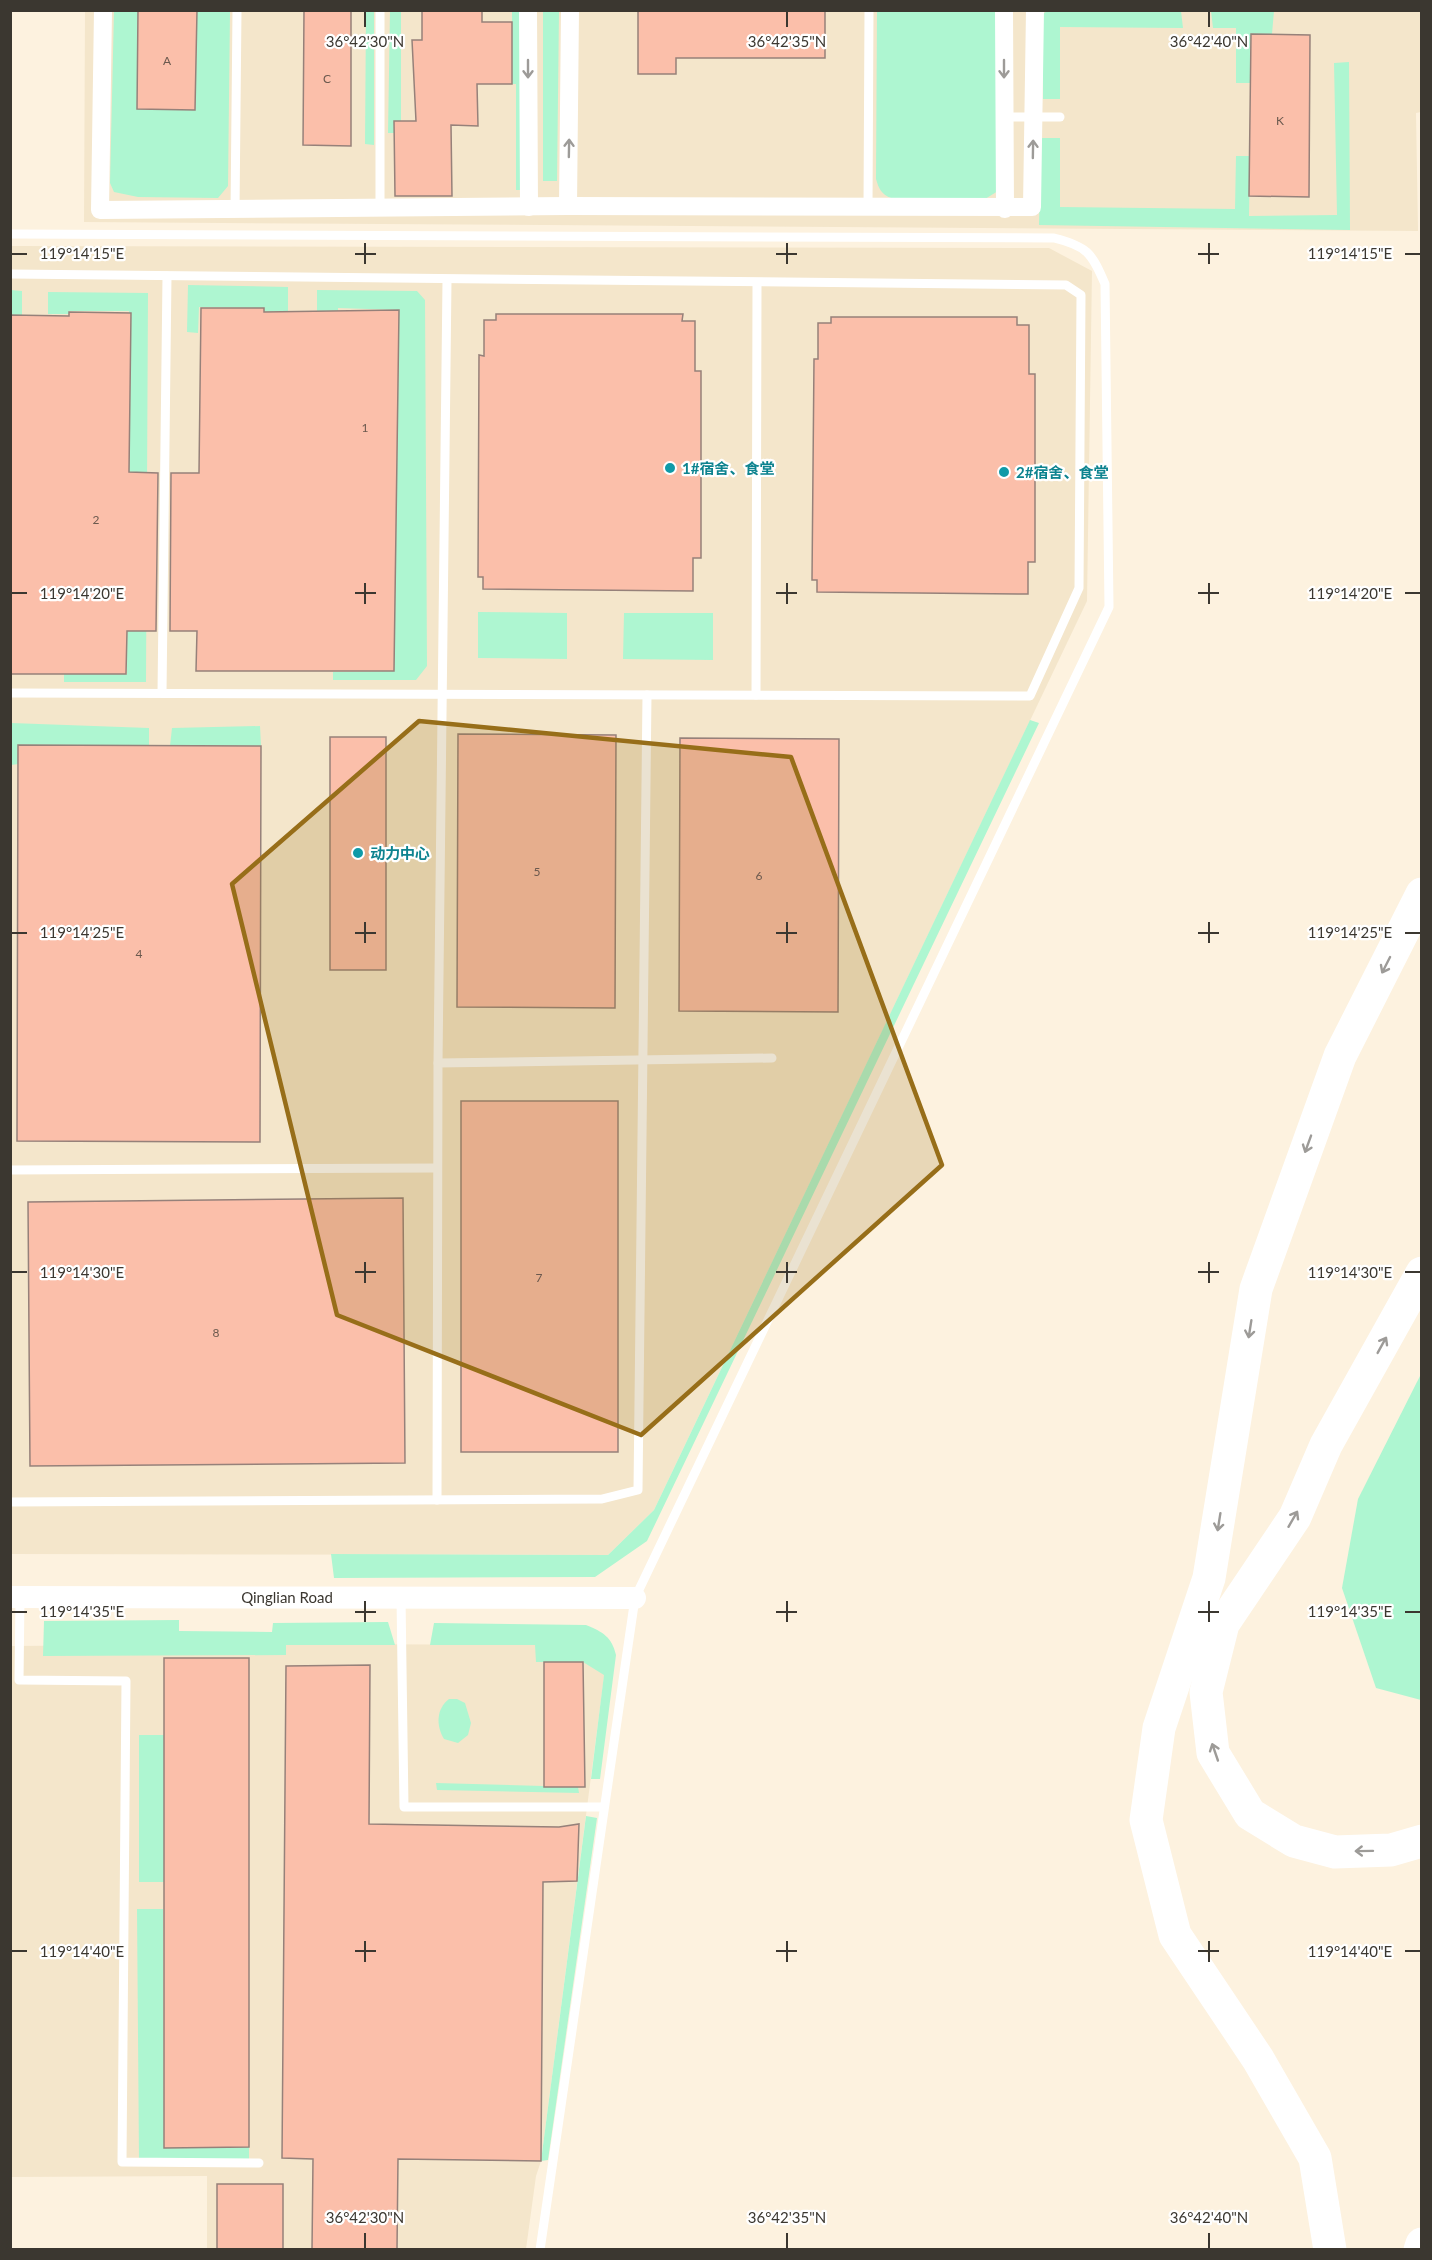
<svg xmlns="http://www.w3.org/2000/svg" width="1432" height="2260" viewBox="0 0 1432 2260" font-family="Lato,'Noto Sans SC',sans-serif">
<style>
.built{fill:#f4e6cb}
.green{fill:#aef6d1}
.building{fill:#fbbfaa;stroke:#96817a;stroke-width:1.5}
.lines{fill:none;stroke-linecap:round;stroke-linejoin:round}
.service{stroke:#fff;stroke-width:9}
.minor{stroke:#fff;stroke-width:18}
.tertiary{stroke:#fff;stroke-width:22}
.motorway{stroke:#fff;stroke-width:33}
.oneway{stroke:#9d9b98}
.marked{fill:#976e19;fill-opacity:0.2;stroke:#976e19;stroke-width:4.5;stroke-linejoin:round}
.ticks{fill:none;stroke:#3b3730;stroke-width:2}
.culture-dot{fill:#0f9aa8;stroke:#fff;stroke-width:2}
.labels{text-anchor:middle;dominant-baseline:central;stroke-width:4.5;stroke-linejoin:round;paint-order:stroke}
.number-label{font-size:12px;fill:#6b594e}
.culture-label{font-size:15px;font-weight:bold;fill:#0d838f;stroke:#fff;text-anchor:start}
.street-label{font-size:15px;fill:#3b3730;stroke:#fff}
.ticks-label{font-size:15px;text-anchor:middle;fill:#3b3730;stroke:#fff;stroke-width:4.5;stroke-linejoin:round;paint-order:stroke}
</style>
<rect width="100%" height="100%" fill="#fdf2df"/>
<g class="built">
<path d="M85,11H1421V112L1416,113L1418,231L84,222Z"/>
<path d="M11,246L1049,248L1092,271L1087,601L654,1510L608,1555L11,1554Z"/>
<path d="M286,1644L587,1645L605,1669L541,2161L536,2176L526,2249H207V2176L11,2177L10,1646Z"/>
</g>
<g class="green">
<path d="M114,11H138L137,109L195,110L197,11H230L228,186L218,198L138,197L114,192L110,183Z"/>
<path d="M366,11H374V145L365,144Z"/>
<path d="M390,11H401V121H394L395,133H388Z"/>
<path d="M512,11H523L520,190H516V84H512Z"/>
<path d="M543,11H559L557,181H543Z"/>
<path d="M877,11H998V191L985,199L891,198C881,194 879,189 876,179Z"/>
<path d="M1047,11H1181L1183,28L1060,27V99H1043V14Z"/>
<path d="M1211,11H1274L1272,34H1251L1250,83H1236V28H1213Z"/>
<path d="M1349,62L1350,230L1039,225L1041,138H1060V207L1235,209L1236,156H1250L1249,216L1337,215L1334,63Z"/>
<path d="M188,285L288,287V312H262L261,308L199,307L198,333L187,332Z"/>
<path d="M11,290L22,291V315H11Z"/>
<path d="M317,290L417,291L425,300L427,666L416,680H333V672L394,671L399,310L338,308V312H317Z"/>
<path d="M48,292L148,293L146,682H64V674H127L129,311H69V314H48Z"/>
<path d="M478,612L567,613V659L478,658Z"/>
<path d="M624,613H713V660L623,659Z"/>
<path d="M1030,720L1039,723L647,1541L595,1577L334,1578L331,1554L608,1555L654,1510Z"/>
<path d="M11,723L149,728V746L11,765Z"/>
<path d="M260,726L261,746H170L172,728Z"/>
<path d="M1421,1374L1422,1700H1421L1376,1688L1342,1588L1358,1499Z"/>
<path d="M179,1620V1631L272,1632L273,1623L388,1622L395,1645H286V1655L43,1656L44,1621Z"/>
<path d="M434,1623L586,1625C603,1632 612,1637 616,1655L600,1779H591L604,1675L583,1662H536L535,1645H430Z"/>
<path d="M449,1699H457L465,1703L471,1723L468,1735L458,1743L444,1739C436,1726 436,1709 449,1699Z"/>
<path d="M139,1735H165L164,1882H139Z"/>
<path d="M436,1783L578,1787L579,1793L437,1790Z"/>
<path d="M586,1816L597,1818L548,2160L541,2161Z"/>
<path d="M137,1909H163L164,2147H249V2159L139,2160Z"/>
</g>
<g class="building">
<path d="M138,10H197L195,110L137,109Z"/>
<path d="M304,10H351V146L303,145Z"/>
<path d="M422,10H482V22H512V84H477L478,126L451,125L452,196H395L394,121H416L412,40H422Z"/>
<path d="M638,10H825V58H676V74H638Z"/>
<path d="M1251,34L1310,35L1309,197L1249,196Z"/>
<path d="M201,308H264V312L399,310L394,671H196L197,631H170L171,473H199Z"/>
<path d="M69,312L131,313L129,472L158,473L156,631H127L126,674H10V315L69,316Z"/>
<path d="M496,314H683L682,321H695V371H701V558H693V591L483,589V577H478L479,355L484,356V320H496Z"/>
<path d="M831,317H1017V325H1029V374H1035V562H1028V594L817,592V580H812L814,359H818V323H831Z"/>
<path d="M458,734L616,735L615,1008L457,1007Z"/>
<rect x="330" y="737" width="56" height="233"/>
<path d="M680,738L839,739L838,1012L679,1011Z"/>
<path d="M18,745L261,746L260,1142L17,1141Z"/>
<rect x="461" y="1101" width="157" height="351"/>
<path d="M403,1198L405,1463L30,1466L28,1202Z"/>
<path d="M164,1658H249V2147L164,2148Z"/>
<path d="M544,1662H583L585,1787H544Z"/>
<path d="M370,1665L369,1824L559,1827L579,1824L577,1881L543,1882L541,2161L398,2159L397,2250H312L313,2159L282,2158L286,1666Z"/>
<rect x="217" y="2184" width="66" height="66"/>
</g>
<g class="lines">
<g class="service">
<path d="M1005,117H1060"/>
<path d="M868,206L869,10"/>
<path d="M380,208V10"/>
<path d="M235,211L237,10"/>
<path d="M10,234L1054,238C1087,246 1092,253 1105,284L1109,607L635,1598L540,2250"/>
<path d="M10,274L1066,285L1081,295L1079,588L1030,696L10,693"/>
<path d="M162,693L167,276"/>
<path d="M756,695L757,284"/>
<path d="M438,1063L447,280"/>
<path d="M10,1170L437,1168"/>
<path d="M437,1500L438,1063L772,1058"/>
<path d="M10,1502L602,1499L638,1490L647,695"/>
<path d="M20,1598L19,1680L126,1681L122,2162L259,2163"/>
<path d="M401,1598L404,1807H604"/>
</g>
<g class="minor">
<path d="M103,10L100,210L568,206L1032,207L1035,10"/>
<path d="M528,10L529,207"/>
<path d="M1004,10L1005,209"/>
<path d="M568,206L570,10"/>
</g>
<path class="tertiary" d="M10,1597L635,1598"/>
<g class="motorway">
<path d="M1422,1273L1326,1445L1295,1517L1223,1624L1206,1692L1213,1753L1250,1814L1294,1841L1335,1852L1391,1850L1422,1841"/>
<path d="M1330,2250L1315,2158L1258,2059L1175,1935L1146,1820L1159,1728L1209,1578L1256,1289L1340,1056L1422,894"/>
<path d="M1420,2250L1422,2244"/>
</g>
</g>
<defs><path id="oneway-shaft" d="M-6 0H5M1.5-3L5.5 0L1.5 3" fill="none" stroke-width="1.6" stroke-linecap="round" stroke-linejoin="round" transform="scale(1.5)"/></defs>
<g class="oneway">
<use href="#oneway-shaft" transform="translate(528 69) rotate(90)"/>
<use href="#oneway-shaft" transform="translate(1004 69) rotate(90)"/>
<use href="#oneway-shaft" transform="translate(569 148) rotate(-89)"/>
<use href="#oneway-shaft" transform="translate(1033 149) rotate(-89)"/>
<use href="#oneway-shaft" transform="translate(1386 965) rotate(117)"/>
<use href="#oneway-shaft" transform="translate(1308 1144) rotate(110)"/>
<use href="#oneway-shaft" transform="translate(1250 1329) rotate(99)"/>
<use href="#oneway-shaft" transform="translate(1382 1345) rotate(-61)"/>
<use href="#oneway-shaft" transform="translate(1293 1519) rotate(-60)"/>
<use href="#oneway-shaft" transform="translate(1219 1522) rotate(99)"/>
<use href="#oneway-shaft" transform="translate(1215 1752) rotate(-109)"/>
<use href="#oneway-shaft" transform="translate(1364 1851) rotate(179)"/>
</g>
<path class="marked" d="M419,721L791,757L942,1165L641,1435L337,1315L232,884Z"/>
<path class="ticks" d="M365,12V27M787,12V27M1209,12V27M365,243V264M787,243V264M1209,243V264M12,254H27M355,254H376M776,254H797M1198,254H1219M1405,254H1420M365,583V604M787,583V604M1209,583V604M12,593H27M355,593H376M776,593H797M1198,593H1219M1405,593H1420M365,922V943M787,922V943M1209,922V943M12,933H27M355,933H376M776,933H797M1198,933H1219M1405,933H1420M365,1262V1283M787,1262V1283M1209,1262V1283M12,1272H27M355,1272H376M776,1272H797M1198,1272H1219M1405,1272H1420M365,1601V1622M787,1601V1622M1209,1601V1622M12,1612H27M355,1612H376M776,1612H797M1198,1612H1219M1405,1612H1420M365,1941V1962M787,1941V1962M1209,1941V1962M12,1951H27M355,1951H376M776,1951H797M1198,1951H1219M1405,1951H1420M365,2233V2248M787,2233V2248M1209,2233V2248"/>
<g class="culture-dot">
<circle cx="670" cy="468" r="6"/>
<circle cx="1004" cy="472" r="6"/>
<circle cx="358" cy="853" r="6"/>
</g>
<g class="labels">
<g class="number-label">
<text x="167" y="60">A</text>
<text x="327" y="78">C</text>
<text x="1280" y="120">K</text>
<text x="365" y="427">1</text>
<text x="96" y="519">2</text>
<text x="537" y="871">5</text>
<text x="759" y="875">6</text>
<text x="139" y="953">4</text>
<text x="539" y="1277">7</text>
<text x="216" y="1332">8</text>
</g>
<g class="culture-label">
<text x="682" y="468">1#宿舍、食堂</text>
<text x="1016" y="472">2#宿舍、食堂</text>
<text x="370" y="853">动力中心</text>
</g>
<g class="street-label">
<text x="287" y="1597">Qinglian Road</text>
</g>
</g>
<g class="ticks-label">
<text x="365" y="47">36°42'30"N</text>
<text x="787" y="47">36°42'35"N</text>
<text x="1209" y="47">36°42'40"N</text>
<text x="82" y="259">119°14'15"E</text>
<text x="1350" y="259">119°14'15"E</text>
<text x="1350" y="599">119°14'20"E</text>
<text x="82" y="599">119°14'20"E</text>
<text x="1350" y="938">119°14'25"E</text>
<text x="82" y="938">119°14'25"E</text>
<text x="1350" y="1278">119°14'30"E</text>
<text x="82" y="1278">119°14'30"E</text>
<text x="1350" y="1617">119°14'35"E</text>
<text x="82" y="1617">119°14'35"E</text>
<text x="82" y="1957">119°14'40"E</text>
<text x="1350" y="1957">119°14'40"E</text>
<text x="365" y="2223">36°42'30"N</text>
<text x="787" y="2223">36°42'35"N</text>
<text x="1209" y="2223">36°42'40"N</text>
</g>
<rect width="1432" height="2260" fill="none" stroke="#3b3730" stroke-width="24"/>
</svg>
